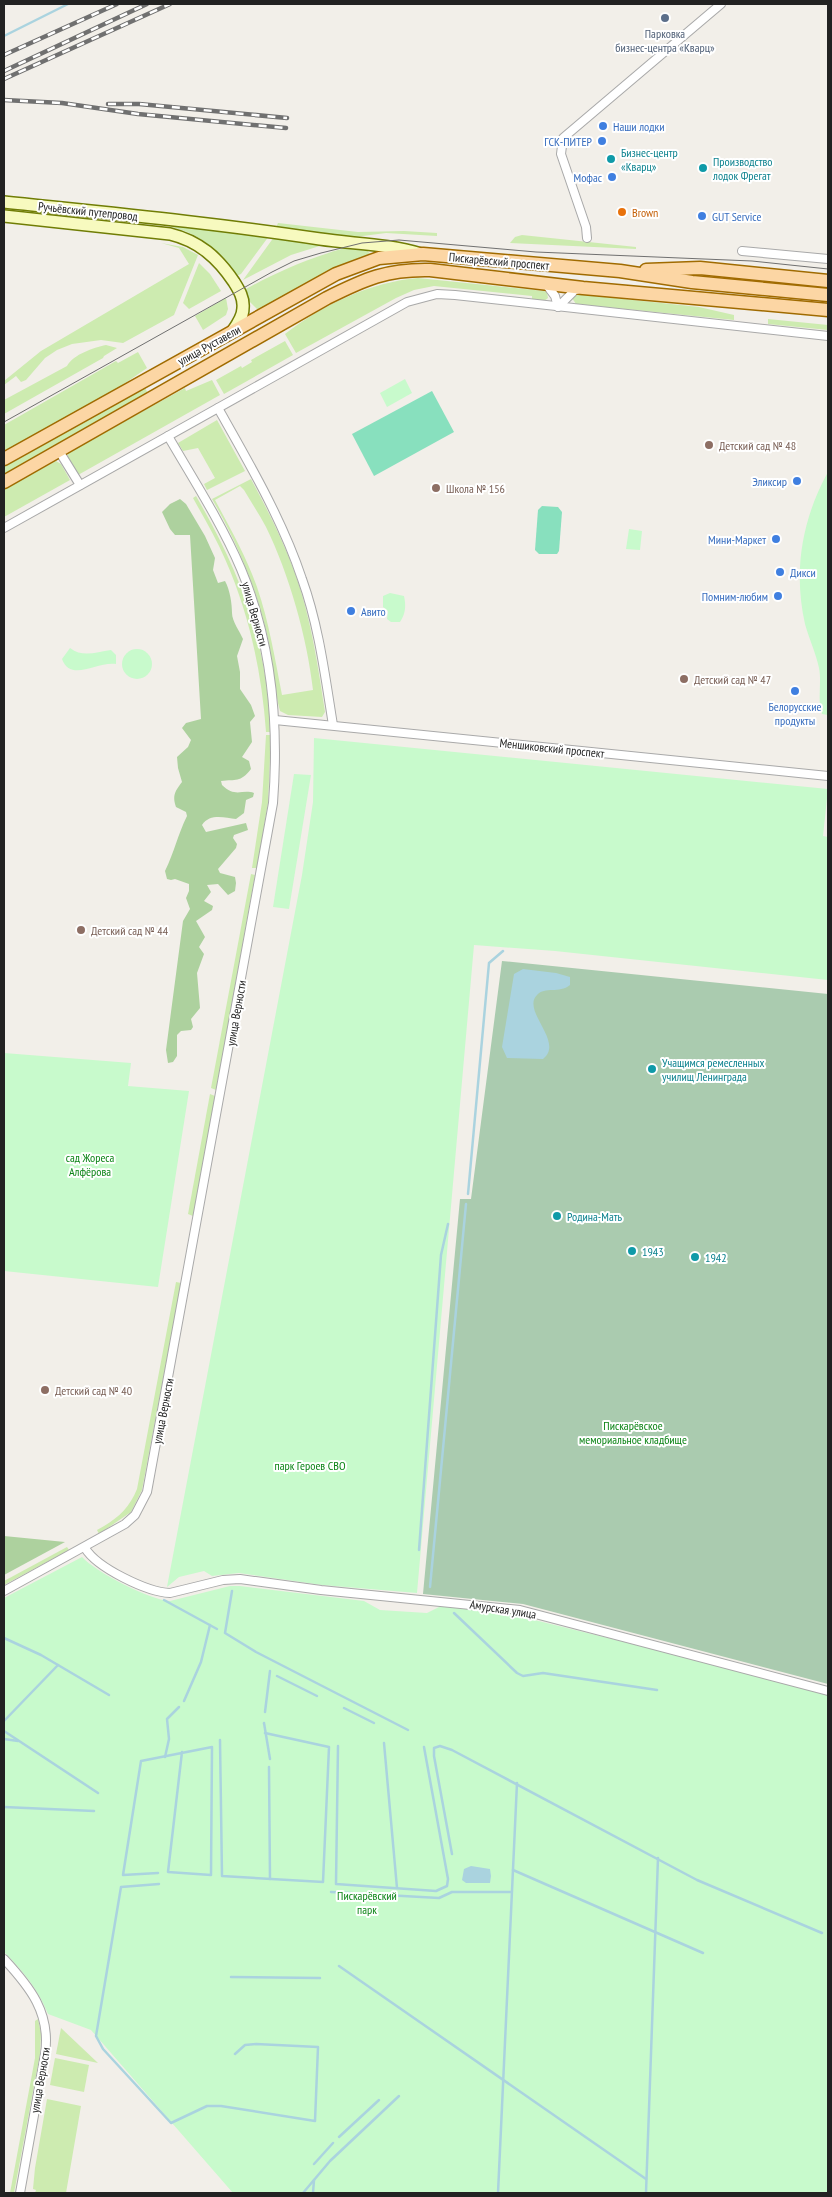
<svg xmlns="http://www.w3.org/2000/svg" width="832" height="2197" viewBox="0 0 832 2197" font-family="'PT Sans Narrow',sans-serif">
<style>
.grass{fill:#cdebb0;fill-rule:evenodd}
.forest{fill:#add19e}
.cemetery{fill:#aacbaf}
.park{fill:#c8facc}
.pitch{fill:#88e0be}
.water{fill:#aad3df}
.lines{fill:none;stroke-linecap:round;stroke-linejoin:round}
.stream{stroke:#aad3df;stroke-width:2.5}
.street-casing{stroke:#a9a9a9;stroke-width:10}
.secondary-casing{stroke:#707d05;stroke-width:14}
.primary-casing{stroke:#a06b00;stroke-width:15}
.street{stroke:#fff;stroke-width:8}
.secondary{stroke:#f7fabf;stroke-width:11}
.primary{stroke:#fcd6a4;stroke-width:12}
.tram{stroke:#707070;stroke-width:1}
.rail-casing{stroke:#707070;stroke-width:4.5}
.rail{stroke:#fff;stroke-width:2.5;stroke-dasharray:8;stroke-linecap:butt}
.service-dot{fill:#5c6f8a;stroke:#fff;stroke-width:2}
.shop-dot{fill:#3f7fe0;stroke:#fff;stroke-width:2}
.culture-dot{fill:#0f9aa8;stroke:#fff;stroke-width:2}
.food-dot{fill:#e8710a;stroke:#fff;stroke-width:2}
.education-dot{fill:#8d6e63;stroke:#fff;stroke-width:2}
.labels{text-anchor:middle;dominant-baseline:central;stroke-width:4;stroke-linejoin:round;paint-order:stroke}
.service-label{font-size:12px;fill:#4e5e75;stroke:#fff}
.shop-label{font-size:12px;fill:#366cbe;stroke:#fff;text-anchor:end}
.culture-label{font-size:12px;fill:#0d838f;stroke:#fff;text-anchor:start}
.street-label{font-size:12px;fill:#222;stroke:#fff}
.food-label{font-size:12px;fill:#c56008;stroke:#fff;text-anchor:start}
.education-label{font-size:12px;fill:#785e54;stroke:#fff;text-anchor:start}
.park-label{font-size:12px;fill:#0c8416;stroke:#fff}
</style>
<rect width="100%" height="100%" fill="#f2efe9"/>
<g class="grass">
<path d="M278,223L358,232L404,231L437,233V236L386,233L347,238L276,228Z"/>
<path d="M171,225L269,236L241,274L236,276C220,251 201,234 171,227Z"/>
<path d="M522,235L636,247V249L510,243L515,237Z"/>
<path d="M274,237L326,244L291,255L243,280Z"/>
<path d="M161,243L183,247L198,255L174,315L123,343L101,340L72,344L57,350L45,358L26,380L21,382L16,376L4,385V381L41,351L189,264L179,248Z"/>
<path d="M348,247L367,250L370,254L333,269L258,310L247,299L244,290C279,271 309,258 348,247Z"/>
<path d="M199,263L210,274L221,291L189,309L183,303Z"/>
<path d="M418,278L544,291L547,292L548,298L544,301L532,299V296L434,286L414,290L396,298L296,353L285,334C322,305 371,282 418,278Z"/>
<path d="M577,294L699,307L734,315V320L576,304L572,298Z"/>
<path d="M226,298L228,309L226,315L203,330L195,316Z"/>
<path d="M768,319L828,325V330L768,324Z"/>
<path d="M285,341L293,355L224,394L216,380L241,366L242,368L252,362L251,360Z"/>
<path d="M106,345L117,348L104,356L103,358L4,414V400L67,366C74,354 93,348 106,345Z"/>
<path d="M138,352L147,368L121,386L4,453V425L116,361L118,363Z"/>
<path d="M212,380L220,395L78,475L68,460V453L71,451L185,388L186,391Z"/>
<path d="M145,388L148,393L4,474V467Z"/>
<path d="M217,420L245,471L207,490L204,484L215,478L198,448L183,451L178,443Z"/>
<path d="M56,461L61,464L70,480L4,517V489Z"/>
<path d="M251,479C267,509 283,540 295,573C311,618 318,666 325,712L322,717L288,715L280,711C274,690 273,665 269,643C258,592 238,544 212,499ZM240,486L244,490C251,502 259,514 266,527C289,574 307,637 313,690L282,695C275,659 269,622 257,587C246,556 230,528 215,500Z"/>
<path d="M196,496C240,572 268,643 270,732H266C262,673 249,613 225,559C216,538 204,518 193,498Z"/>
<path d="M266,735H271L268,803L257,868H252L262,802Z"/>
<path d="M251,874L255,875L216,1090L211,1088Z"/>
<path d="M210,1094L215,1096L193,1216L188,1214Z"/>
<path d="M176,1282L181,1283L142,1490L131,1512L99,1534L97,1530C116,1520 129,1509 137,1489Z"/>
<path d="M67,1547L69,1550L4,1585V1581Z"/>
<path d="M38,2019L41,2033L40,2054L14,2193H10L35,2058V2021Z"/>
<path d="M61,2028L98,2063L56,2054Z"/>
<path d="M55,2058L89,2065L84,2092L50,2085Z"/>
<path d="M47,2099L81,2106L66,2193H35L36,2190L33,2189L35,2168Z"/>
</g>
<g class="forest">
<path d="M180,499L186,504L205,536L215,558L213,570L218,583L225,581C230,590 232,604 232,613C232,621 240,632 243,639L237,656L240,672V689L251,705L255,716L250,722L252,742L242,757L249,761L251,769C240,783 236,779 221,781L222,785C235,798 242,789 254,793L253,797L246,800L244,813L236,819C225,818 210,813 202,825L206,832L246,823L248,830L234,835L233,838L237,844L236,848L218,869L220,873L235,877L236,883L235,891L228,895L218,884L207,885L211,892L204,901L213,906L212,910L196,921L205,937L199,947L204,954L197,973L200,1008L191,1019L193,1027L191,1030L181,1031L177,1035V1056L173,1062L168,1063L166,1050L183,921L190,909L186,898L189,891V884L175,879L171,880L167,879L165,871C174,853 178,834 187,816L186,812L176,807C172,796 175,791 182,782L178,768L177,757L188,747L191,740L182,728L186,723L201,719L190,535H175L170,529L162,512L170,504Z"/>
<path d="M4,1536L65,1542L4,1575Z"/>
</g>
<path class="cemetery" d="M502,961L828,994V1684L523,1604L423,1594L460,1199H471Z"/>
<g class="park">
<path d="M405,379L412,393L387,407L380,393Z"/>
<path d="M828,472V715L822,714C817,700 822,683 819,668C816,653 809,639 805,624C793,571 802,519 828,472Z"/>
<path d="M629,529L642,531L640,550L626,549Z"/>
<path d="M390,593L404,596C406,605 406,613 400,622H391L387,619L388,611L383,607V596Z"/>
<path d="M70,648C83,658 96,652 111,650L116,655V664C97,661 71,683 62,659Z"/>
<circle cx="137" cy="664" r="15"/>
<path d="M314,738L828,789L823,836L828,837V980L555,951L474,945L417,1593L322,1585L239,1573L212,1576L204,1571L179,1577L167,1587L302,875L313,802Z"/>
<path d="M294,774L311,775L289,909L273,907Z"/>
<path d="M4,1053L131,1063L128,1086L189,1091L158,1287L4,1271Z"/>
<path d="M82,1557C96,1572 149,1600 170,1601L230,1586H240L364,1601L380,1610L427,1613L443,1605L514,1615L828,1692V2193H233L91,2030L48,2014C38,1989 23,1971 4,1952V1598Z"/>
</g>
<g class="pitch">
<path d="M432,391L454,432L374,476L352,434Z"/>
<path d="M542,506L558,507L562,512L559,551L557,554H539L535,550L538,510Z"/>
</g>
<g class="water">
<path d="M523,969L556,973L570,977V985C559,994 545,986 537,995C521,1011 565,1042 543,1059L507,1058L502,1047L514,974Z"/>
<path d="M471,1866L490,1869L491,1876L490,1883H466L462,1880L464,1869Z"/>
</g>
<g class="lines">
<g class="stream">
<path d="M4,36L68,4"/>
<path d="M468,1194L489,963L503,951"/>
<path d="M419,1550L441,1255L448,1224"/>
<path d="M430,1587L466,1204"/>
<path d="M232,1591L225,1633L256,1652L408,1730"/>
<path d="M164,1600L217,1629"/>
<path d="M454,1613L517,1673L523,1676L543,1673L657,1690"/>
<path d="M4,1638L41,1655L109,1695"/>
<path d="M277,1676L317,1696"/>
<path d="M184,1701L201,1662L210,1625"/>
<path d="M344,1708L374,1723"/>
<path d="M265,1712L270,1671"/>
<path d="M4,1721L58,1665"/>
<path d="M264,1723L270,1759"/>
<path d="M4,1731L98,1793"/>
<path d="M4,1739L18,1741"/>
<path d="M220,1740L222,1876L323,1882L329,1747L265,1733"/>
<path d="M384,1743L397,1888"/>
<path d="M338,1746L336,1884L436,1891L447,1886L448,1879L424,1747"/>
<path d="M165,1757L169,1739L167,1719L179,1707"/>
<path d="M269,1767L270,1879"/>
<path d="M4,1807L94,1811"/>
<path d="M452,1854L434,1756V1748L440,1746L452,1750L697,1880L822,1933"/>
<path d="M513,1870L703,1953"/>
<path d="M158,1873L123,1875L141,1761L212,1747L211,1875L168,1872L182,1752"/>
<path d="M159,1884L121,1887L96,2036L103,2049L171,2123L207,2106H221L315,2121L318,2047L256,2044L245,2045L235,2054"/>
<path d="M331,1892L439,1898L452,1892H511"/>
<path d="M339,1966L646,2179"/>
<path d="M231,1977L320,1978"/>
<path d="M339,2137L379,2100"/>
<path d="M314,2164L333,2143"/>
<path d="M303,2193L330,2161L399,2096"/>
<path d="M313,2193L314,2180"/>
<path d="M498,2193L517,1783"/>
<path d="M646,2193L658,1858"/>
</g>
<defs>
<g id="street">
<path d="M587,238L586,227L561,154L563,138L721,4"/>
<path d="M742,251L828,259"/>
<path d="M546,284L555,296L558,307"/>
<path d="M558,307L575,290L579,289"/>
<path d="M218,408C249,463 282,519 302,579C319,626 325,676 333,725"/>
<path d="M59,451L80,485"/>
<path d="M4,528L407,302L437,294L455,295L828,336"/>
<path d="M275,720L828,776"/>
<path d="M85,1548C97,1568 147,1592 170,1593L223,1580L240,1579L321,1590L520,1610L828,1691"/>
<path d="M4,1591L125,1524L135,1515L147,1492L273,803C279,724 272,643 241,569C221,522 193,479 168,436"/>
<path d="M4,1959C30,1987 51,2013 45,2054L20,2193"/>
</g>
<g id="secondary">
<path d="M4,202C109,213 215,223 320,239C354,244 388,244 421,254"/>
<path d="M4,216L170,234C199,241 218,258 234,282C239,290 244,298 243,308C243,317 237,325 232,332"/>
</g>
<g id="primary">
<path d="M646,270L700,268L828,281"/>
<path d="M4,459L336,274L379,258L423,254L620,271L692,282L828,295"/>
<path d="M4,482L327,298C365,279 387,269 430,270L583,288L828,310"/>
</g>
</defs>
<use href="#street" class="street-casing"/>
<use href="#secondary" class="secondary-casing"/>
<use href="#primary" class="primary-casing"/>
<use href="#street" class="street"/>
<use href="#secondary" class="secondary"/>
<use href="#primary" class="primary"/>
<path class="tram" d="M4,422L272,272L294,261L321,253L362,243L399,240L536,252L752,261L828,269"/>
<defs>
<g id="rail">
<path d="M4,55L117,4"/>
<path d="M4,71L147,4"/>
<path d="M4,79L170,4"/>
<path d="M4,100L62,103L138,114L286,128"/>
<path d="M108,104H139L287,118"/>
</g>
</defs>
<use href="#rail" class="rail-casing"/>
<use href="#rail" class="rail"/>
</g>
<circle class="service-dot" cx="665" cy="18" r="5"/>
<g class="shop-dot">
<circle cx="603" cy="126" r="5"/>
<circle cx="602" cy="141" r="5"/>
<circle cx="612" cy="177" r="5"/>
<circle cx="702" cy="216" r="5"/>
<circle cx="797" cy="481" r="5"/>
<circle cx="776" cy="539" r="5"/>
<circle cx="780" cy="572" r="5"/>
<circle cx="778" cy="596" r="5"/>
<circle cx="351" cy="611" r="5"/>
<circle cx="795" cy="691" r="5"/>
</g>
<g class="culture-dot">
<circle cx="611" cy="159" r="5"/>
<circle cx="703" cy="168" r="5"/>
<circle cx="652" cy="1069" r="5"/>
<circle cx="557" cy="1216" r="5"/>
<circle cx="632" cy="1251" r="5"/>
<circle cx="695" cy="1257" r="5"/>
</g>
<circle class="food-dot" cx="622" cy="212" r="5"/>
<g class="education-dot">
<circle cx="709" cy="445" r="5"/>
<circle cx="436" cy="488" r="5"/>
<circle cx="684" cy="679" r="5"/>
<circle cx="81" cy="930" r="5"/>
<circle cx="45" cy="1390" r="5"/>
</g>
<g class="labels">
<g class="service-label">
<text x="665" y="33">Парковка<tspan x="665" dy="14">бизнес-центра «Кварц»</tspan></text>
</g>
<g class="shop-label">
<text x="613" y="126" text-anchor="start">Наши лодки</text>
<text x="592" y="141">ГСК-ПИТЕР</text>
<text x="602" y="177">Мофас</text>
<text x="712" y="216" text-anchor="start">GUT Service</text>
<text x="787" y="481">Эликсир</text>
<text x="766" y="539">Мини-Маркет</text>
<text x="790" y="572" text-anchor="start">Дикси</text>
<text x="768" y="596">Помним-любим</text>
<text x="361" y="611" text-anchor="start">Авито</text>
<text x="795" y="706" text-anchor="middle">Белорусские<tspan x="795" dy="14">продукты</tspan></text>
</g>
<g class="culture-label">
<text x="621" y="152">Бизнес-центр<tspan x="621" dy="14">«Кварц»</tspan></text>
<text x="713" y="161">Производство<tspan x="713" dy="14">лодок Фрегат</tspan></text>
<text x="662" y="1062">Учащимся ремесленных<tspan x="662" dy="14">училищ Ленинграда</tspan></text>
<text x="567" y="1216">Родина-Мать</text>
<text x="642" y="1251">1943</text>
<text x="705" y="1257">1942</text>
</g>
<g class="street-label">
<text transform="translate(88 211) rotate(6)">Ручьёвский путепровод</text>
<text transform="translate(499 261) rotate(5)">Пискарёвский проспект</text>
<text transform="translate(209 345) rotate(-29)">улица Руставели</text>
<text transform="translate(255 614) rotate(74)">улица Верности</text>
<text transform="translate(552 748) rotate(6)">Меншиковский проспект</text>
<text transform="translate(236 1013) rotate(-80)">улица Верности</text>
<text transform="translate(163 1411) rotate(-79)">улица Верности</text>
<text transform="translate(503 1609) rotate(9)">Амурская улица</text>
<text transform="translate(40 2080) rotate(-80)">улица Верности</text>
</g>
<g class="food-label">
<text x="632" y="212">Brown</text>
</g>
<g class="education-label">
<text x="719" y="445">Детский сад № 48</text>
<text x="446" y="488">Школа № 156</text>
<text x="694" y="679">Детский сад № 47</text>
<text x="91" y="930">Детский сад № 44</text>
<text x="55" y="1390">Детский сад № 40</text>
</g>
<g class="park-label">
<text x="90" y="1157">сад Жореса<tspan x="90" dy="14">Алфёрова</tspan></text>
<text x="633" y="1425">Пискарёвское<tspan x="633" dy="14">мемориальное кладбище</tspan></text>
<text x="310" y="1465">парк Героев СВО</text>
<text x="367" y="1895">Пискарёвский<tspan x="367" dy="14">парк</tspan></text>
</g>
</g>
<rect width="832" height="2197" fill="none" stroke="#222222" stroke-width="10"/>
</svg>
